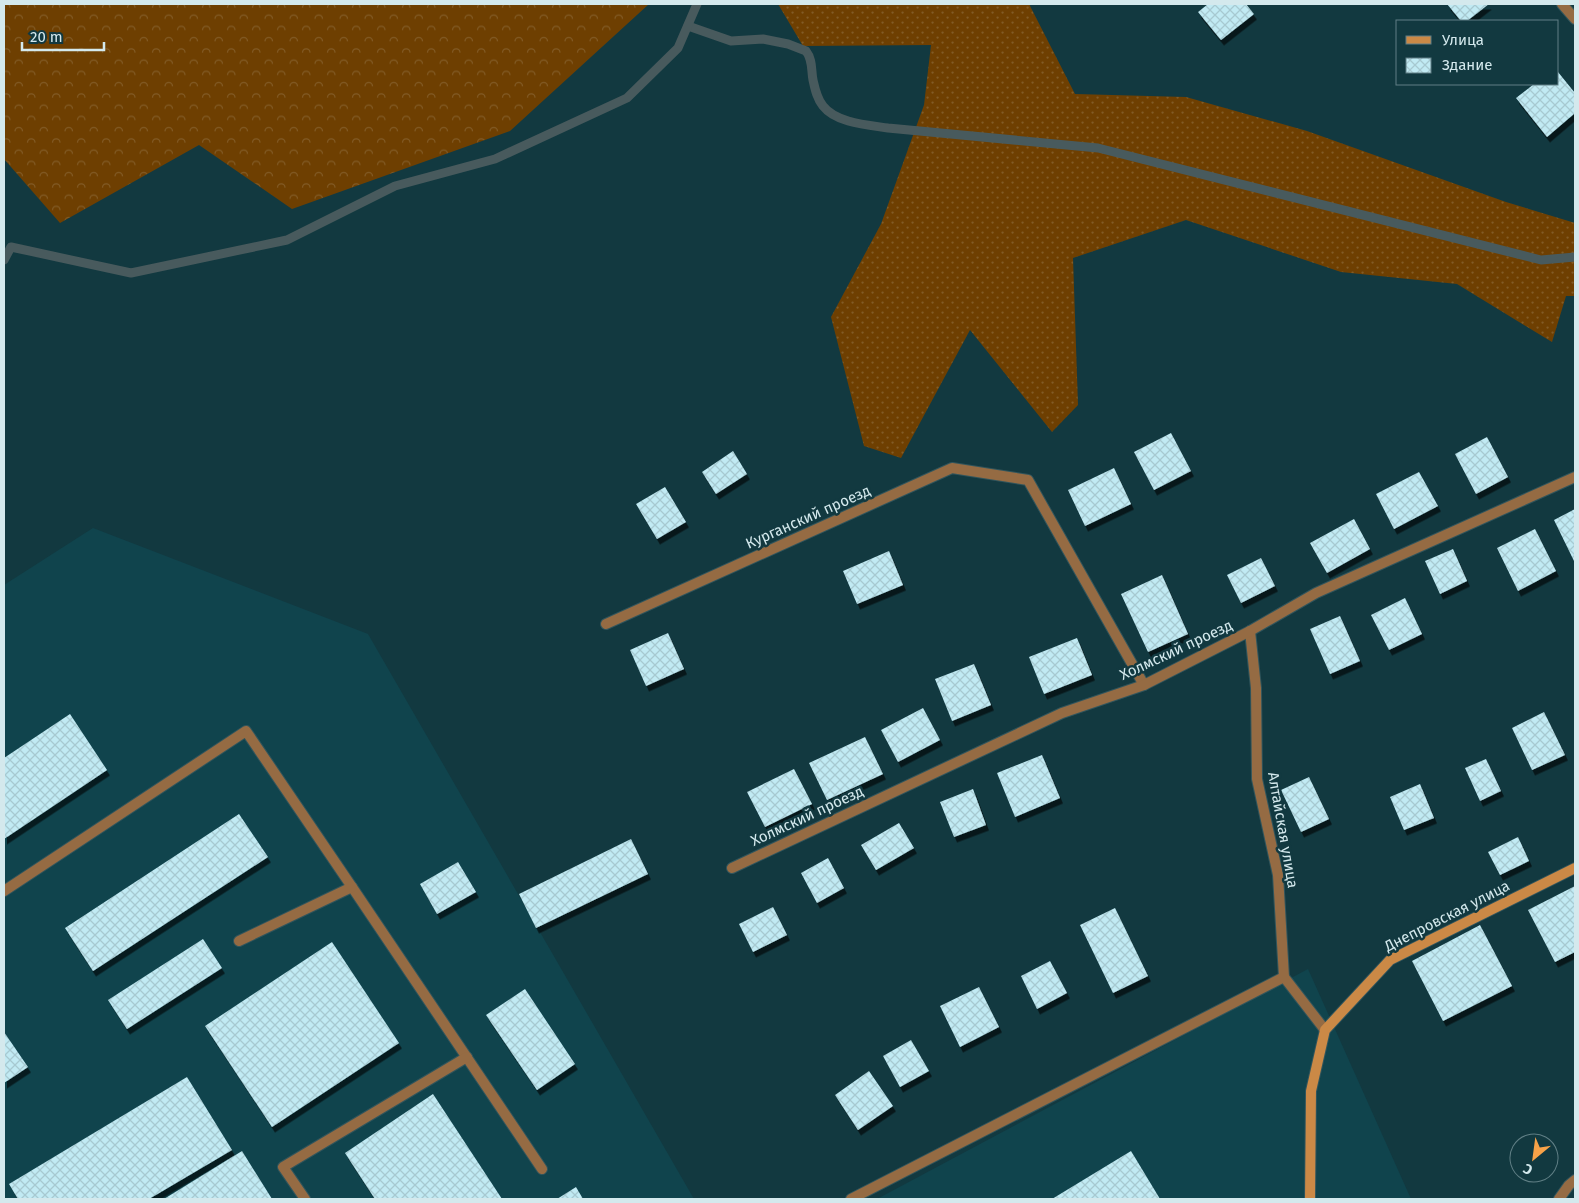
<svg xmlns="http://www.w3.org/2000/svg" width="1579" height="1203" viewBox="0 0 1579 1203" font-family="'Fira Sans',sans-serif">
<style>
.built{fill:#10444d}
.grass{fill:url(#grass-dots)}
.forest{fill:url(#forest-crowns)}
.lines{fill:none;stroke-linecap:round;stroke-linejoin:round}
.stream{stroke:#485a5d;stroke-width:9}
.building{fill:url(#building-cross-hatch);filter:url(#shadow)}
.lane-casing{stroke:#31555c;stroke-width:12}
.street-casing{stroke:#31555c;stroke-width:12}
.secondary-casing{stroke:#31555c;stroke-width:12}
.lane{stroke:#956b43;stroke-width:10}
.street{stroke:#956b43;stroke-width:10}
.secondary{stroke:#cb8946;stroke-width:10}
.labels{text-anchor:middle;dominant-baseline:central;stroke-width:5;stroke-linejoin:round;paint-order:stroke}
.street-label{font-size:15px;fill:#d4e9ed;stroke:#123940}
</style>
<defs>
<pattern id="grass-dots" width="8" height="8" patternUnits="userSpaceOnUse" patternTransform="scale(1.25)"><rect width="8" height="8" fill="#6e3f01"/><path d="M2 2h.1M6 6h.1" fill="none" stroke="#825b26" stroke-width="1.8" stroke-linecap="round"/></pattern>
<pattern id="forest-crowns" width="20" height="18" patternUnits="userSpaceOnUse" patternTransform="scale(1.25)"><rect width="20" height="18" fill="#6e3f01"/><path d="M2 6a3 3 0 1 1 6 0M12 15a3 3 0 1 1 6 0" fill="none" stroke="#825b26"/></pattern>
<pattern id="building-cross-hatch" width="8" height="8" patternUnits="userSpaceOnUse" patternTransform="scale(1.25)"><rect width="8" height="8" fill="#c1eaf3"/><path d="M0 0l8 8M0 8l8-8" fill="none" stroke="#a7c9d1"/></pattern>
<filter id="shadow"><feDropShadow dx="3" dy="5.5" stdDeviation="0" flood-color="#0009"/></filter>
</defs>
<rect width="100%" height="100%" fill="#123940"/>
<g class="built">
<path d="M93,528L368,634L694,1199H4V585Z"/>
<path d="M1308,969L1411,1199H877Z"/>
</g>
<path class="grass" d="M778,4H1029L1075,94L1186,97L1307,131L1506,202L1575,223V296H1566L1552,342L1457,284L1341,272L1186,220L1073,258L1078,405L1052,432L970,330L901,458L864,446L831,317L881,224L924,105L931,45L803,46Z"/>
<path class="forest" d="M4,4H649L510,131L292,209L199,145L60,223L4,159Z"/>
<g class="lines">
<g class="stream">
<path d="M688,26L731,41L763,39L788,44L806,51C813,60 811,70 813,80C815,89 817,99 823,106C836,123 868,125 888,128L1098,148L1541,260L1575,257"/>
<path d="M4,260L11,247L131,273L287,240L395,186L495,159L627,98L678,48L697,4"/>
</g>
</g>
<g class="building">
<path d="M1208,4H1246L1254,14L1221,40L1198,12Z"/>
<path d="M1447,4H1489L1467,21H1461Z"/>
<path d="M1558,72L1575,93V113L1547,137L1516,98L1534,84H1558Z"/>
<path d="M1171,433L1191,471L1154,490L1134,452Z"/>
<path d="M1487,437L1508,477L1476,494L1455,454Z"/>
<path d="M733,451L747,474L716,494L702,472Z"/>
<path d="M1114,468L1131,504L1085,526L1068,490Z"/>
<path d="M1419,472L1438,506L1394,529L1376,494Z"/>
<path d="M665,487L686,522L657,539L636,504Z"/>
<path d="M1575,509V563L1554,520Z"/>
<path d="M1354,519L1370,549L1327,573L1310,543Z"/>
<path d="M1535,529L1556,571L1518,591L1497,548Z"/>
<path d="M1453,549L1467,581L1440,594L1425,561Z"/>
<path d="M889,551L903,585L857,604L843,571Z"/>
<path d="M1261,558L1275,586L1241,603L1227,575Z"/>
<path d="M1162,575L1188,634L1148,652L1121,594Z"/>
<path d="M1405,598L1422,634L1389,650L1371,615Z"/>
<path d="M1340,616L1360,661L1330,674L1310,629Z"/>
<path d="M668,633L684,669L646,686L630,650Z"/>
<path d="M1077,638L1092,675L1044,694L1029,657Z"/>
<path d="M974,664L991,705L952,721L935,679Z"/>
<path d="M923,708L940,740L898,762L881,730Z"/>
<path d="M1544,712L1565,755L1532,770L1512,728Z"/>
<path d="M70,714L107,770L4,839V758Z"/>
<path d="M865,737L883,774L827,800L809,763Z"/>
<path d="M1042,755L1060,798L1015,817L997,773Z"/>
<path d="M1486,759L1501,791L1480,801L1465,768Z"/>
<path d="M794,769L812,804L765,827L747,792Z"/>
<path d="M1309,777L1329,819L1301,832L1281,790Z"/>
<path d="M1420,784L1434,818L1404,830L1390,797Z"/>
<path d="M973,789L986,825L954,837L940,802Z"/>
<path d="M239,814L268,857L93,971L65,928Z"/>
<path d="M899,823L914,848L876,870L861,845Z"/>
<path d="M1518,837L1529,861L1500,875L1488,852Z"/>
<path d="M631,839L648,874L536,928L519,894Z"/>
<path d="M828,858L844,888L817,903L801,873Z"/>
<path d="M458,862L476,892L437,914L420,884Z"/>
<path d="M1575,886V952L1555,962L1528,910Z"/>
<path d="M773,907L787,935L753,952L739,924Z"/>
<path d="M1115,908L1148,976L1113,993L1080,925Z"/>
<path d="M1480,925L1512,986L1443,1021L1412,961Z"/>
<path d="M203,939L222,968L127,1029L108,1000Z"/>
<path d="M332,942L399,1043L272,1127L205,1026Z"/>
<path d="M1050,961L1067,993L1037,1009L1021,976Z"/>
<path d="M979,987L999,1027L960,1047L940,1006Z"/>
<path d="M525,989L575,1064L537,1090L486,1015Z"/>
<path d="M4,1032L28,1067L4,1083Z"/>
<path d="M911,1040L929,1071L900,1087L883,1056Z"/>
<path d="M869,1071L893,1106L858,1130L835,1095Z"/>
<path d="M187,1077L232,1150L149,1199H18L9,1184Z"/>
<path d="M433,1094L502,1199H375L345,1153Z"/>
<path d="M242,1151L272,1199H164Z"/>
<path d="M1131,1151L1160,1199H1052Z"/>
<path d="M576,1187L583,1199H557Z"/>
</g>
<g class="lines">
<defs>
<g id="lane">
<path d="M352,887L542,1169"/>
<path d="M4,891L246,731L352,887L239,941"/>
<path d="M305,1199L283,1167L467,1057"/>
<path d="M851,1199L1284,977"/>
</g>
<g id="street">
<path d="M1562,4L1575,19"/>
<path d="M606,624L952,468L1028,480L1144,685"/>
<path d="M1250,631L1256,688L1257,779L1278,875L1284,977L1325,1030"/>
<path d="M732,868L1062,713L1144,685L1250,631L1316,593L1575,477"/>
<path d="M1559,1199L1569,1185L1575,1180"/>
</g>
<path id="secondary" d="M1310,1199L1311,1091L1325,1030L1390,960L1575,868"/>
</defs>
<use href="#lane" class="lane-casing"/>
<use href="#street" class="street-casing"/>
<use href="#secondary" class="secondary-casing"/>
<use href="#lane" class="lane"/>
<use href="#street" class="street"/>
<use href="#secondary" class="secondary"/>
</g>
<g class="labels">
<g class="street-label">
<text transform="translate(808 517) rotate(-24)">Курганский проезд</text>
<text transform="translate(1176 650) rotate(-25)">Холмский проезд</text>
<text transform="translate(807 816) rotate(-25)">Холмский проезд</text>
<text transform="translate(1283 830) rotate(80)">Алтайская улица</text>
<text transform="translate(1447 916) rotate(-27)">Днепровская улица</text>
</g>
</g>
<rect width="1579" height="1203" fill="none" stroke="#d4e9ed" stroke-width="10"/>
<rect x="1396" y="20" width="162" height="65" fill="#123940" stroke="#607f85"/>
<rect x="1406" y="36" width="25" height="8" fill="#cb8946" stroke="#607f85"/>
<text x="1442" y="45" font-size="15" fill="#d4e9ed">Улица</text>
<rect x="1406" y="58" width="25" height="15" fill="url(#building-cross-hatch)" stroke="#607f85"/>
<text x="1442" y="70" font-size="15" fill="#d4e9ed">Здание</text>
<g transform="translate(1534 1158) rotate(209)"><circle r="24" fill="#123940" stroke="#607f85"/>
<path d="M0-4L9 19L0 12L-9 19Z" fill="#f7a248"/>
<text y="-8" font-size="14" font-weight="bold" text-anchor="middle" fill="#d4e9ed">С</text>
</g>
<path d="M22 42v8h82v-8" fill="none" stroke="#d4e9ed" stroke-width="2.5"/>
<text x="30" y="42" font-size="15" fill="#d4e9ed" stroke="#123940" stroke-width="4" paint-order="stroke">20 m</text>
</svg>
